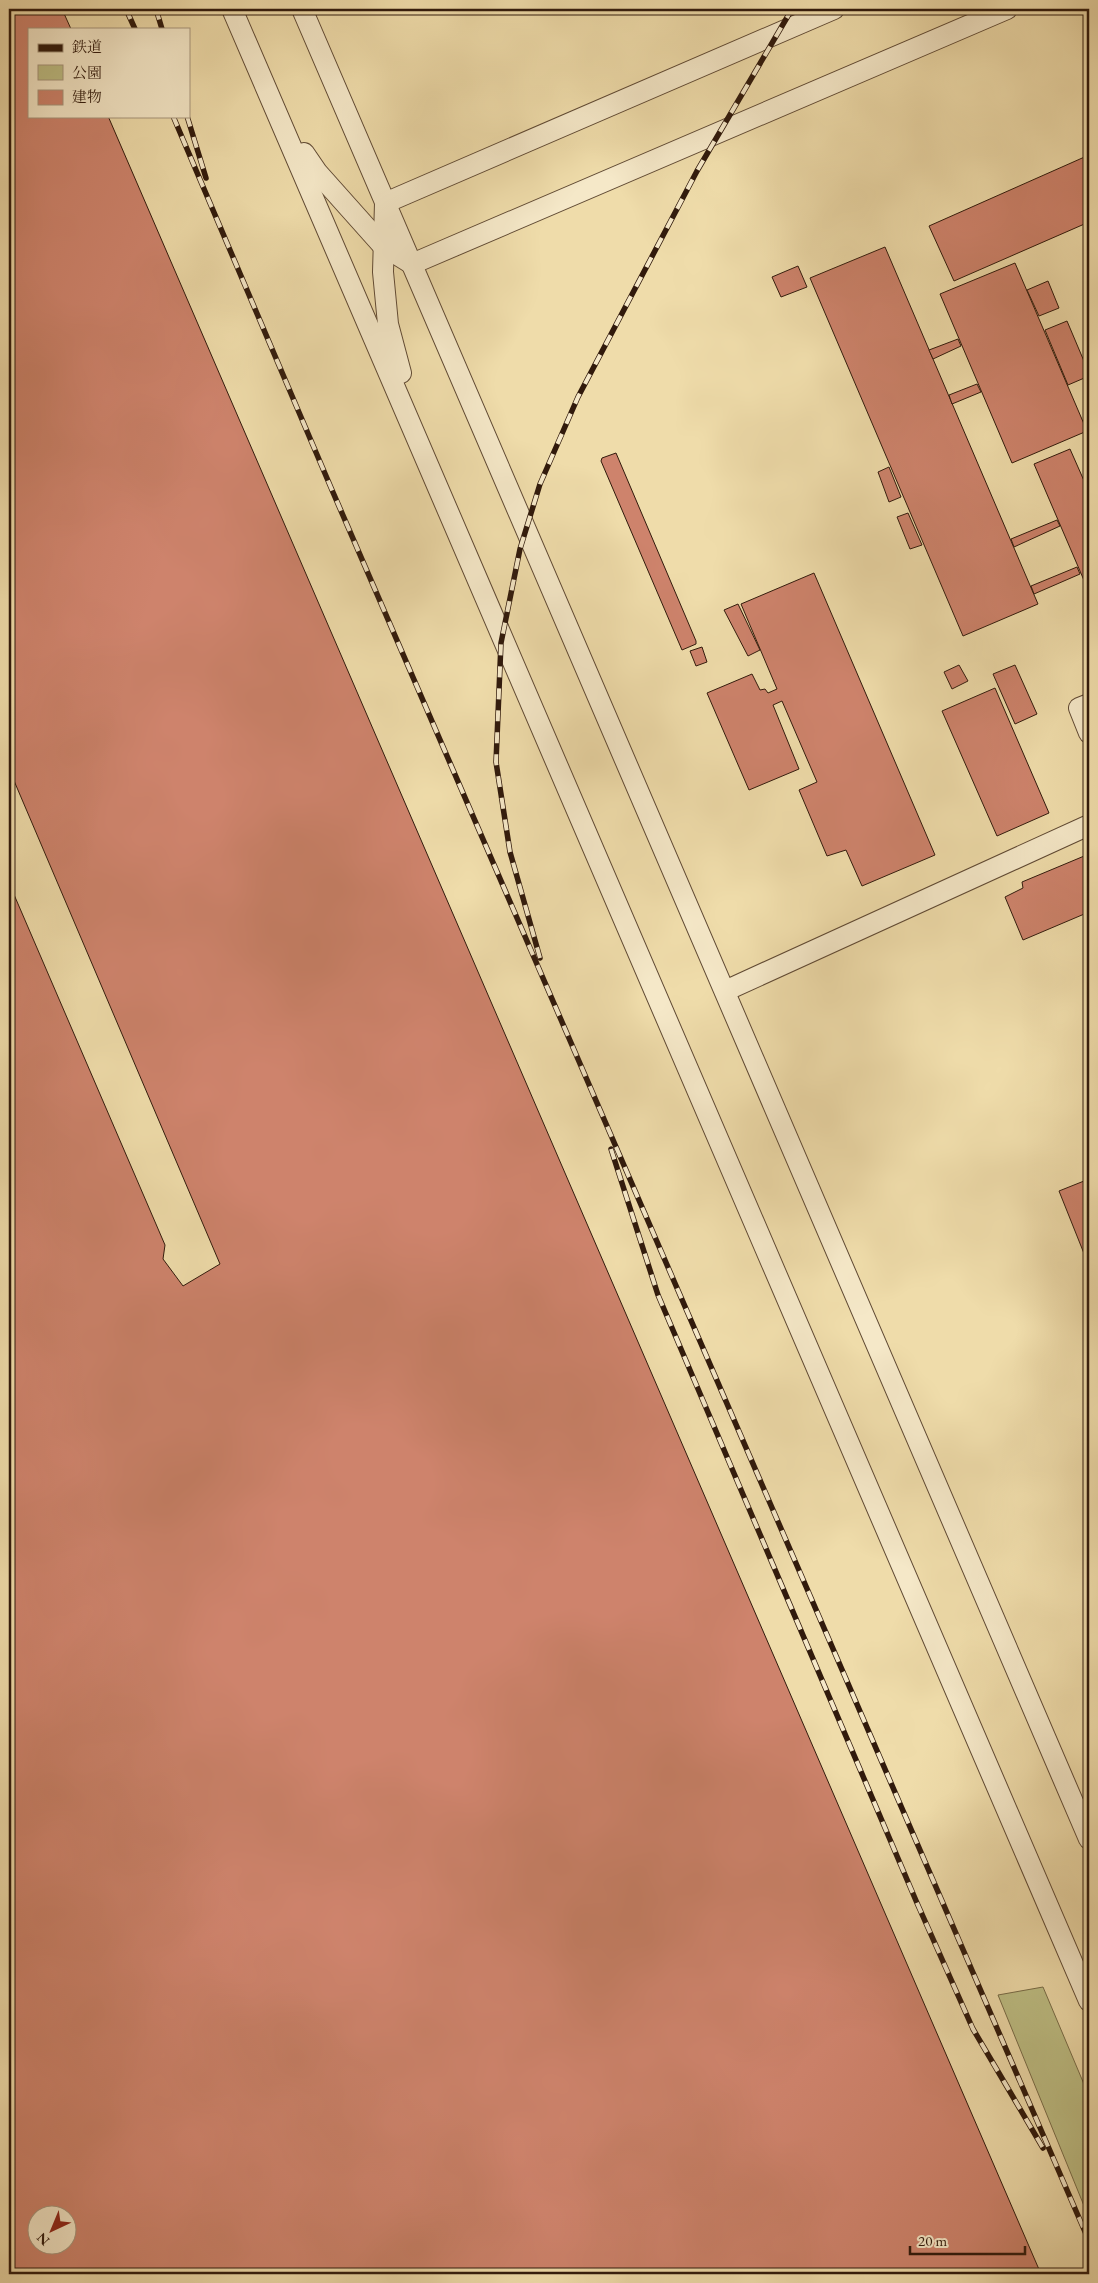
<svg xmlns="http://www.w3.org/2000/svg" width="1098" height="2283" viewBox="0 0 1098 2283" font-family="'EB Garamond','Noto Serif JP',serif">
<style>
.green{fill:#bebf85;stroke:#786c48}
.building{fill:#ce836c;stroke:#311a0c;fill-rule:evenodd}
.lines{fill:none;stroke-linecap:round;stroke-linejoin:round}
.lane-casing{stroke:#604a34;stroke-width:22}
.lane{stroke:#f5e8c8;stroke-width:20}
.rail-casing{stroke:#311a0c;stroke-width:5.5}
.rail{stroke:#f5e8c8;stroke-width:4;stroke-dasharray:11;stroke-linecap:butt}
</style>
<rect width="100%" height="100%" fill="#efdcaa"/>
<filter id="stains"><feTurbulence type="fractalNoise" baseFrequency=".004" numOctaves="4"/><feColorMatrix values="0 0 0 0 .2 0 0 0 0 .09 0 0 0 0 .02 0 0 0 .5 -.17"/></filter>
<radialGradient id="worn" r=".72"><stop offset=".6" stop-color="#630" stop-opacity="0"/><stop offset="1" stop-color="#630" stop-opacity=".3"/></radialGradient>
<path class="green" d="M1043,1987L1089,2096V2218L998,1995Z"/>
<g class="building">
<path d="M9,9H62L71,29H29V116H108L1041,2274H9V883L165,1245L163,1259L183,1286L220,1264L9,769ZM38,2216H68V2246H38Z"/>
<path d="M1089,155V222L954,281L929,226Z"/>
<path d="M885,247L1038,604L963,636L810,278Z"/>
<path d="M1015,263L1087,431L1012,463L940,294Z"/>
<path d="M798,266L807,287L781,297L772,277Z"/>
<path d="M1048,281L1059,308L1039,316L1027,290Z"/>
<path d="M1067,321L1089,373V376L1068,385L1045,330Z"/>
<path d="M958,339L961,346L933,359L929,350Z"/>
<path d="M977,384L981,392L952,404L949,395Z"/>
<path d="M1070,449L1089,492V592L1034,464Z"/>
<path d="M616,453L696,641V644L682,650L601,461L602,458Z"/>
<path d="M889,467L901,497L889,502L878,472Z"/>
<path d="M908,513L922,545L910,549L897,517Z"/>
<path d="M1057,520L1060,526L1014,547L1011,539Z"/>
<path d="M1077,567L1080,574L1034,594L1031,586Z"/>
<path d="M814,573L935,855L862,886L846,850L827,856L799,790L817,782L782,701L773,705L799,769L749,790L707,693L752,674L760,690L765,689L768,693L777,689L741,604Z"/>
<path d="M738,604L760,650L748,656L724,610Z"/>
<path d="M702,647L707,662L696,666L690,651Z"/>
<path d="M959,665L968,681L952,689L944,672Z"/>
<path d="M1015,665L1037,714L1015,724L993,674Z"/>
<path d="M995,688L1049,813L997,836L942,711Z"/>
<path d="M1089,854V912L1023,940L1005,897L1023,888L1022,882Z"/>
<path d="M1089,1179V1266L1059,1191Z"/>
</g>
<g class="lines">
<defs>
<g id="lane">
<path d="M232,9L1089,2001"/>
<path d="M302,9L1089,1839"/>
<path d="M304,153L317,172L383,246L412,264L1007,9"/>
<path d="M401,373L388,324L383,272L385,203L834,9"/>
<path d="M1089,704L1079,708L1089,733"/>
<path d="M725,991L1089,825"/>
</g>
</defs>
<use href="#lane" class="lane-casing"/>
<use href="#lane" class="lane"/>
<defs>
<g id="rail">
<path d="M126,9L135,29"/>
<path d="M156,9L162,29"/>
<path d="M173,116L332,490L1089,2241"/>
<path d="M187,116L206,178"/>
<path d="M540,958L510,852L496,762L501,643L520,549L540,484L578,397L697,171L792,9"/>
<path d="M611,1149L658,1295L917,1903L973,2029L1043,2148"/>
</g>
</defs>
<use href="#rail" class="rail-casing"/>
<use href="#rail" class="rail"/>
</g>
<rect width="1098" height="2283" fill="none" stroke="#efdcaa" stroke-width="30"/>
<rect x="10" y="10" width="1078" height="2263" fill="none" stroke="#311a0c" stroke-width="2.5"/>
<rect x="15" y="15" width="1068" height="2253" fill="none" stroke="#311a0c"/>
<rect x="28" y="28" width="162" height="90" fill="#f5e8c8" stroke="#a7967d"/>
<rect x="38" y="44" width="25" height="8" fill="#311a0c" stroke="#a7967d"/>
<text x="72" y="52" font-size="15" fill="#311a0c">鉄道</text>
<rect x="38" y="65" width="25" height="15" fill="#bebf85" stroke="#a7967d"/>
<text x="72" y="78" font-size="15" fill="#311a0c">公園</text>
<rect x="38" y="90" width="25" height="15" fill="#ce836c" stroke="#a7967d"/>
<text x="72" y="102" font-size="15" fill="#311a0c">建物</text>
<g transform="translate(52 2230) rotate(224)"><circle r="24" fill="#f5e8c8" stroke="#a7967d"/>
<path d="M0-4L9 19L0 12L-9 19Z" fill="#8f2418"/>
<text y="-8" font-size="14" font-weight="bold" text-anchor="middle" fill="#311a0c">N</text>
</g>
<path d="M910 2246v8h115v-8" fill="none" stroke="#311a0c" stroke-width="2.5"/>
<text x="918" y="2246" font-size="15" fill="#311a0c" stroke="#f5e8c8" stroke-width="4" paint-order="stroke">20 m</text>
<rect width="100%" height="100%" filter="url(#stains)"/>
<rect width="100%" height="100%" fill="url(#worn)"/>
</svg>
